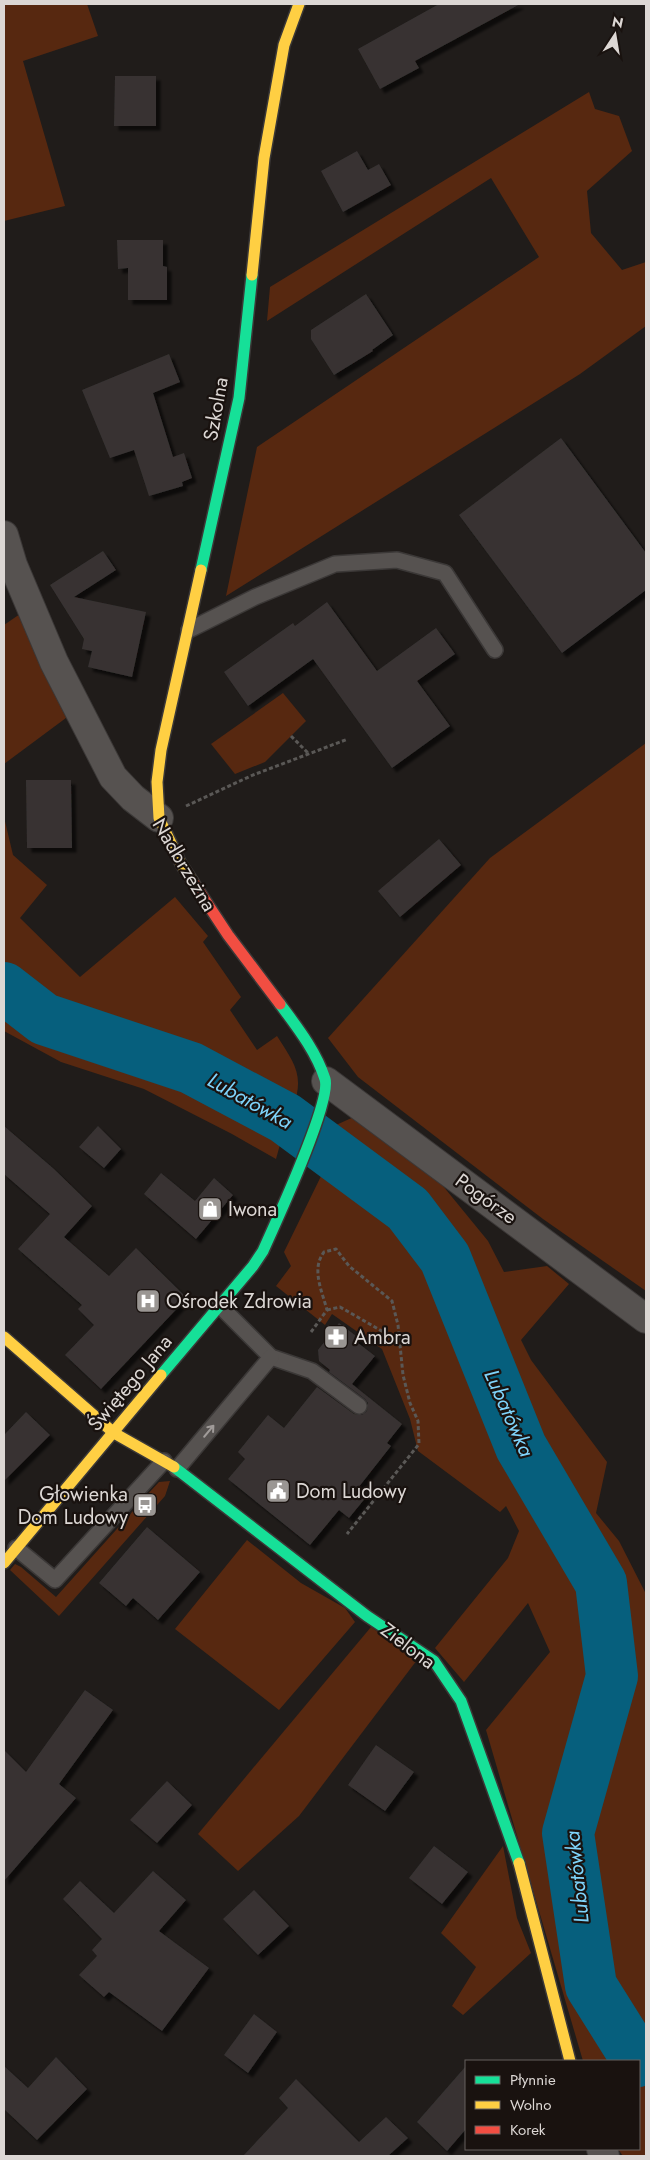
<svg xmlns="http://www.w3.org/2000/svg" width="650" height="2160" viewBox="0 0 650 2160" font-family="Jost,sans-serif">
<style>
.green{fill:#572810}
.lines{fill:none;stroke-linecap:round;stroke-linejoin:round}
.river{stroke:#065f7d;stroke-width:52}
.building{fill:#373332;filter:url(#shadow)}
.lane-casing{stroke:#3b3837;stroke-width:18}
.street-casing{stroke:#3b3837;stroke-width:30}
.fast-casing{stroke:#3b3837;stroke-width:14}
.slow-casing{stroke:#3b3837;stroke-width:14}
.jam-casing{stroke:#3b3837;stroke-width:14}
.path{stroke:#5a5856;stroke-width:3;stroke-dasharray:4 2.5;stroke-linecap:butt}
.lane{stroke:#565250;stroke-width:15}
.street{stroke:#565250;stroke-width:28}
.fast{stroke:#16e098;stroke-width:11}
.slow{stroke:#ffcf43;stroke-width:11}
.jam{stroke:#f24e42;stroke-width:11}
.oneway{stroke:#a09b99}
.labels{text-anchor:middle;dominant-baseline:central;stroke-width:4.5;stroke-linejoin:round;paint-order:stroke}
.street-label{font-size:20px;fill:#dcd7d4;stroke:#19120f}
.poi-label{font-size:20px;fill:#dcd7d4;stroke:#19120f;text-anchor:start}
.water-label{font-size:21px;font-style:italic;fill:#7fd4fb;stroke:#19120f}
</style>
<defs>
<filter id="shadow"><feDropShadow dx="4.5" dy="4.5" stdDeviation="1" flood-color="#0009"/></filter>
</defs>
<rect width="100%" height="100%" fill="#201c1a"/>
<g class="green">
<path d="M4,4H87L98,36L23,61L65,206L4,221Z"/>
<path d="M589,92L595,109L619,116L632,151L587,191L591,233L622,270L646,262V326L580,374L226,596L257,447L539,257L491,178L267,321L270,287Z"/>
<path d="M20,614L70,715L4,764V625Z"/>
<path d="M283,693L306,721L265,762L235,774L211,744Z"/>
<path d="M646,743V1291L543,1219L358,1077L328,1038L490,858Z"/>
<path d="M4,817L13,855L47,885L20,918L80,977L175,897L208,936L203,942L241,997L230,1010L257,1050L277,1036C294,1063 305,1075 293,1107L216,1065L78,1017L28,989L13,1007L70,1039L185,1078L267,1115L281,1141L276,1159L232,1134L144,1089L61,1062L4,1031Z"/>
<path d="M356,1116L434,1175L488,1241L504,1272L547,1266L569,1284L521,1340L531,1360L607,1462L596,1513L619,1541L646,1594V2156H623L618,2149H639V2061H583L486,1730L550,1652L528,1603L464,1682L435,1648L508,1558L519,1531L506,1506L500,1512L418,1451L410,1419L382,1349L332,1314L325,1325L276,1286L291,1266L284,1252L324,1170L397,1221L441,1278L503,1444L542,1505L563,1491L539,1462L511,1396L476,1293L456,1252L430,1214L404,1189L334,1134L336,1125Z"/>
<path d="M170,1481L165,1496L59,1616L10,1570L15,1564L21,1567L56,1597L133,1511L140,1515L152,1502L146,1496L159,1482Z"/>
<path d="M247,1540L301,1583L345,1608L355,1622L279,1710L175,1629Z"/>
<path d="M371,1627L417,1660L299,1816L238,1871L198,1834Z"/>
<path d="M503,1846L517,1918L531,1953L463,2015L452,2006L476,1967L441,1933Z"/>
</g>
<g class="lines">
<path class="river" d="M4,988L44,1019L191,1068L285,1118L408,1209L445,1258L521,1447L601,1583L612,1676L568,1833L591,1986L638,2061"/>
</g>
<g class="building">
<path d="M439,4H520L415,61L419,68L380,89L358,49Z"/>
<path d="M115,76H156V126H114Z"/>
<path d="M357,151L368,170L379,164L391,185L343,212L321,171Z"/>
<path d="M117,240H163V266L167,267V300H128V268L118,269Z"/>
<path d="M366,294L393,335L372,350L373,351L334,375L311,339V330Z"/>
<path d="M169,354L180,382L153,393L173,457L184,453L192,478L182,482L183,486L149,496L134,450L110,458L82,390Z"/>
<path d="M561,438L646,553V590L562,653L459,515Z"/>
<path d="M103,551L116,570L74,597L146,612L132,677L88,667L92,651L82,649L84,639L50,585Z"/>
<path d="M327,602L377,671L436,628L455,654L417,681L450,726L392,768L313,659L248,706L224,672L293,623L295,626Z"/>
<path d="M26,780H71L72,848H27Z"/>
<path d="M439,839L461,865L400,917L378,891Z"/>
<path d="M4,1126L54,1169L92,1206L64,1237L109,1276L136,1248L187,1298L101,1389L65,1355L94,1325L78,1309L82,1305L18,1249L50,1214L4,1174Z"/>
<path d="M98,1126L121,1149L104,1168L79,1147Z"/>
<path d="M161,1173L195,1201L214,1178L233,1195L196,1239L144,1194Z"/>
<path d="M339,1323L360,1339L358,1343L375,1356L352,1384L402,1424L387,1443L391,1446L358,1488L367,1496L349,1518L339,1510L310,1545L228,1479L245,1459L238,1452L268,1415L284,1428L317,1387L354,1414L362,1415L367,1411L368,1403L365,1399L329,1372L330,1370L319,1361L318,1350Z"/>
<path d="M26,1412L50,1435L4,1481V1435Z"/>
<path d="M147,1527L200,1572L158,1620L133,1598L126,1606L99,1583Z"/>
<path d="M85,1690L113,1710L59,1784L76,1798L4,1881V1750L26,1772Z"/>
<path d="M376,1745L414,1772L385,1811L348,1785Z"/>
<path d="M167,1781L192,1805L157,1843L130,1820Z"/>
<path d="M434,1846L468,1872L442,1904L409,1878Z"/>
<path d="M153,1871L186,1900L159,1931L209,1968L162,2031L109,1992L104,1997L79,1975L97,1956L92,1950L102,1939L63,1899L80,1881L114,1913Z"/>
<path d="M254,1890L289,1926L258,1955L223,1919Z"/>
<path d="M254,2014L277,2032L248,2073L224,2055Z"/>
<path d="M56,2057L87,2089L37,2140L4,2109V2066L28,2088Z"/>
<path d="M466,2066V2129L447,2151L417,2122Z"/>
<path d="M296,2079L359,2142L386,2117L408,2138L388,2156H243L288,2108L279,2098Z"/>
</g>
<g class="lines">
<defs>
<g id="lane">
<path d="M189,630L255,597L335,564L397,560L445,573L495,650"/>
<path d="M220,1306L271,1357L312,1371L359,1406"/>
<path d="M177,1469L271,1357"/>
<path d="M16,1548L55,1580L164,1461"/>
</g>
<g id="street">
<path d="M4,535L13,565L54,662L113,777L133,798L159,818"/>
<path d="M326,1081L646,1319"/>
<path d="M601,2149L605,2156"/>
</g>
<g id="fast">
<path d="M201,570L239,398L252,275"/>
<path d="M161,1375L253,1266L263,1251C275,1224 332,1101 325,1079C316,1051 297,1027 280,1004"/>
<path d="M174,1467L367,1616L434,1661L461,1701L519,1863"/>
</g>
<g id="slow">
<path d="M252,275L264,158L284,45L299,4"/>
<path d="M193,882L181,864L159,818L157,782L161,750L201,570"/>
<path d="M4,1337L114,1433L174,1467"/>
<path d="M4,1563L161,1375"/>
<path d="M519,1863L570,2061"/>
</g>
<path id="jam" d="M193,882L228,935L280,1004"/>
</defs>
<use href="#lane" class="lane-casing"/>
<use href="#street" class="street-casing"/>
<use href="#fast" class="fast-casing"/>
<use href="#slow" class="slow-casing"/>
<use href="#jam" class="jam-casing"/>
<g class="path">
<path d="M291,736L309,754"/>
<path d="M186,806L253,775L348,739"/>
<path d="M327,1310L340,1307L399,1341"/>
<path d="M311,1332L327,1310C322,1291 311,1269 324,1252L336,1249L349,1266L392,1301L398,1325L403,1375L410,1403L418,1421L419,1444L347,1534"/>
</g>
<use href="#lane" class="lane"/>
<use href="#street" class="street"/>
<use href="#fast" class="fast"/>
<use href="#slow" class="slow"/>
<use href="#jam" class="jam"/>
</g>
<defs><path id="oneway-shaft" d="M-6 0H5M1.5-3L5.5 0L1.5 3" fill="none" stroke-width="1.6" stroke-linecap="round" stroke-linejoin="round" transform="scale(1.25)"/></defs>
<use class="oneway" href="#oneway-shaft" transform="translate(209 1431) rotate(-50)"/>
<defs>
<symbol id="shop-square" viewBox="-11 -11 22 22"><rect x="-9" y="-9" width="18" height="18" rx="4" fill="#9a9693" stroke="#19120f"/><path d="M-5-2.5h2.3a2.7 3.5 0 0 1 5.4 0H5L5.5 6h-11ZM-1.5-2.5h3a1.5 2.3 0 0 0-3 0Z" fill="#fff"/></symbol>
<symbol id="hospital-square" viewBox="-11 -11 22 22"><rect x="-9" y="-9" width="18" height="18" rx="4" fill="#9a9693" stroke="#19120f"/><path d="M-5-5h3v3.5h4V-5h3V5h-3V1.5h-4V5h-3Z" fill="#fff"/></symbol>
<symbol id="pharmacy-square" viewBox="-11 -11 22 22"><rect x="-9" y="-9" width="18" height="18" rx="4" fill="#9a9693" stroke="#19120f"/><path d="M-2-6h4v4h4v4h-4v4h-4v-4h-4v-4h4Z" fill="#fff"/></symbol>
<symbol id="civic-square" viewBox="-11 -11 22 22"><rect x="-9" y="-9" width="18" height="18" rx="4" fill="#9a9693" stroke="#19120f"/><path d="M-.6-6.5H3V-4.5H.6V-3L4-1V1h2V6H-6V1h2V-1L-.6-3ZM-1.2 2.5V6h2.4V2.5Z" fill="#fff"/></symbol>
<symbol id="bus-square" viewBox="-11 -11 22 22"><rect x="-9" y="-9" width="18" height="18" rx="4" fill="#9a9693" stroke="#19120f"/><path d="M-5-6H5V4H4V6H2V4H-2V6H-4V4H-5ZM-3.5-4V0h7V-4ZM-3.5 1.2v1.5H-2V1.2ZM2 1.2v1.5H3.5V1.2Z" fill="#fff"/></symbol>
</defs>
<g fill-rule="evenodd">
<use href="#shop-square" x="196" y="1195" width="28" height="28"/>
<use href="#hospital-square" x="134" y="1287" width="28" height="28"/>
<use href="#pharmacy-square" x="322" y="1323" width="28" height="28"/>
<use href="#civic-square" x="264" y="1477" width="28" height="28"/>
<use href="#bus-square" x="131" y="1491" width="28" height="28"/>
</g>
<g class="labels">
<g class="street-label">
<text transform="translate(216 409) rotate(-80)">Szkolna</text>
<text transform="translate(184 865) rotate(59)">Nadbrzeżna</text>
<text transform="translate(486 1199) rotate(36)">Pogórze</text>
<text transform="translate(130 1383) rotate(-50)">Świętego Jana</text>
<text transform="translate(408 1646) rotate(37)">Zielona</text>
</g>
<g class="poi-label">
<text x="228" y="1209">Iwona</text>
<text x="166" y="1301">Ośrodek Zdrowia</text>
<text x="354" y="1337">Ambra</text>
<text x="296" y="1491">Dom Ludowy</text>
<text x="128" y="1494" text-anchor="end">Głowienka<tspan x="128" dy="23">Dom Ludowy</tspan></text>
</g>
<g class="water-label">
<text transform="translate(250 1101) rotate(29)">Lubatówka</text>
<text transform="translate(509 1413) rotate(66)">Lubatówka</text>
<text transform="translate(577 1877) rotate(-96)">Lubatówka</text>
</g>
</g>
<rect width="650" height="2160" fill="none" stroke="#dcd7d4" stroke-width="10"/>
<rect x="465" y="2060" width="175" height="90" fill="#19120f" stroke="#67615e"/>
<rect x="475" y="2076" width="25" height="8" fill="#16e098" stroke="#67615e"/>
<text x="510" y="2085" font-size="15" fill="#dcd7d4">Płynnie</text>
<rect x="475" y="2101" width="25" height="8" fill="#ffcf43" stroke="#67615e"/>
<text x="510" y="2110" font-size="15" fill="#dcd7d4">Wolno</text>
<rect x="475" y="2126" width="25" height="8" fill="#f24e42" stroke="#67615e"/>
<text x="510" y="2135" font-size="15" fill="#dcd7d4">Korek</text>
<g transform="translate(615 35) rotate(12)" stroke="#19120f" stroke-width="4" paint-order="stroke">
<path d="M0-4L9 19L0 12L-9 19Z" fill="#dcd7d4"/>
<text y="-8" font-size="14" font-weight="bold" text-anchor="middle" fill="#dcd7d4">N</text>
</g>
</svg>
